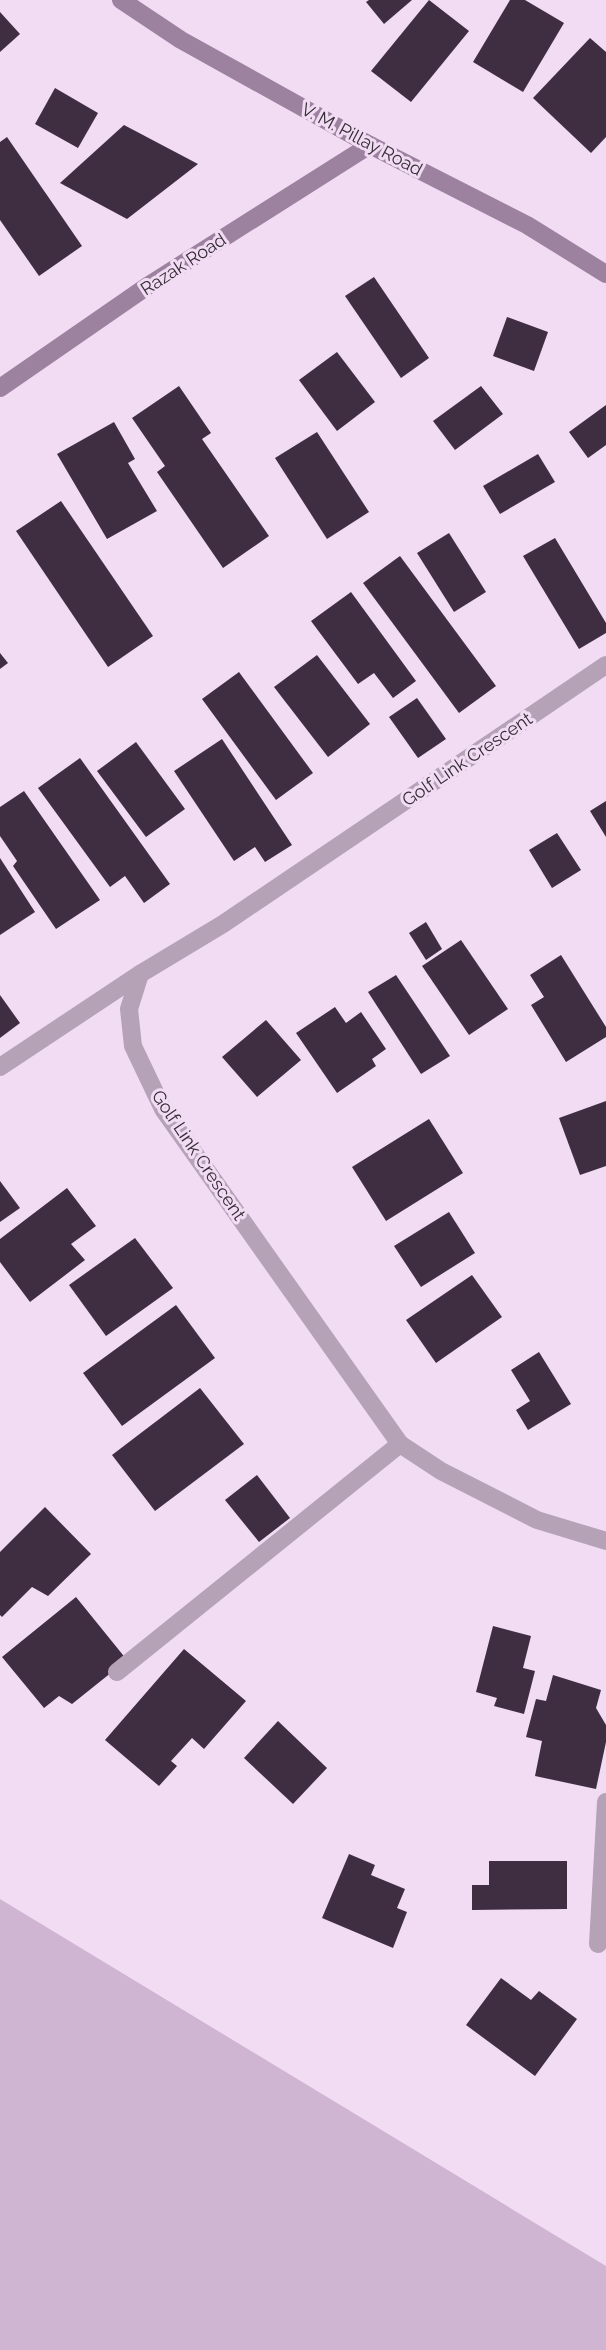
<svg xmlns="http://www.w3.org/2000/svg" width="606" height="2350" viewBox="0 0 606 2350" font-family="Raleway,sans-serif">
<style>
.green{fill:#cfb5d1}
.building{fill:#3f2e41}
.lines{fill:none;stroke-linecap:round;stroke-linejoin:round}
.lane{stroke:#b5a2b7;stroke-width:18}
.street{stroke:#b5a2b7;stroke-width:18}
.secondary{stroke:#9d82a0;stroke-width:18}
.labels{text-anchor:middle;dominant-baseline:central;stroke-width:6;stroke-linejoin:round;paint-order:stroke}
.street-label{font-size:18px;fill:#352d36;stroke:#f2dcf4}
</style>
<rect width="100%" height="100%" fill="#f2dcf4"/>
<path class="green" d="M0,1899L606,2266V2350H0Z"/>
<g class="building">
<path d="M369,0H412L384,24L366,2Z"/>
<path d="M429,0L469,31L411,102L371,71Z"/>
<path d="M510,0H525L564,23L523,92L473,62Z"/>
<path d="M0,12L20,34L0,52Z"/>
<path d="M590,38L606,52V137L591,153L533,98Z"/>
<path d="M55,88L98,113L78,148L35,124Z"/>
<path d="M124,125L198,164L127,219L60,183Z"/>
<path d="M7,137L82,246L39,276L0,220V142Z"/>
<path d="M374,277L429,358L401,378L345,296Z"/>
<path d="M507,317L548,332L534,371L493,356Z"/>
<path d="M337,352L375,402L337,431L299,380Z"/>
<path d="M179,386L211,433L202,439L269,536L223,568L157,472L165,466L132,418Z"/>
<path d="M481,386L503,414L455,450L433,421Z"/>
<path d="M606,405V445L588,458L569,432Z"/>
<path d="M114,422L135,459L128,463L157,511L107,539L57,454Z"/>
<path d="M317,432L369,512L327,539L275,458Z"/>
<path d="M538,454L555,482L500,514L483,486Z"/>
<path d="M61,501L153,636L108,667L16,531Z"/>
<path d="M449,533L486,592L454,612L417,553Z"/>
<path d="M555,538L606,623V633L579,649L523,556Z"/>
<path d="M400,556L496,686L459,713L363,583Z"/>
<path d="M351,592L416,681L393,698L374,673L358,684L311,621Z"/>
<path d="M0,653L8,663L0,669Z"/>
<path d="M317,655L370,724L328,757L274,687Z"/>
<path d="M239,672L313,773L276,800L202,699Z"/>
<path d="M417,698L446,739L418,758L389,717Z"/>
<path d="M222,739L292,845L265,862L255,847L234,861L174,771Z"/>
<path d="M136,742L185,809L146,837L97,771Z"/>
<path d="M80,758L170,884L144,903L125,876L110,887L38,788Z"/>
<path d="M24,791L100,900L56,929L13,866L17,861L0,836V807Z"/>
<path d="M606,801V837L590,811Z"/>
<path d="M557,833L581,870L552,888L529,850Z"/>
<path d="M0,858L35,912L0,935Z"/>
<path d="M426,922L442,949L426,960L409,933Z"/>
<path d="M461,940L508,1009L469,1035L422,966Z"/>
<path d="M561,955L606,1027V1037L566,1062L531,1005L544,997L530,975Z"/>
<path d="M396,975L450,1056L421,1074L368,992Z"/>
<path d="M0,995L20,1023L0,1038Z"/>
<path d="M335,1007L346,1023L361,1012L386,1049L372,1059L376,1066L337,1093L296,1033Z"/>
<path d="M266,1020L301,1060L257,1097L222,1057Z"/>
<path d="M606,1101V1166L580,1175L559,1118Z"/>
<path d="M429,1119L463,1173L386,1221L352,1167Z"/>
<path d="M0,1181L20,1208L0,1222Z"/>
<path d="M67,1188L96,1226L71,1244L85,1260L30,1302L0,1262V1239Z"/>
<path d="M449,1212L475,1253L421,1287L394,1246Z"/>
<path d="M135,1238L173,1288L106,1336L69,1285Z"/>
<path d="M472,1275L502,1317L436,1363L406,1320Z"/>
<path d="M176,1305L215,1358L122,1426L83,1373Z"/>
<path d="M539,1352L571,1404L528,1430L516,1410L530,1401L511,1370Z"/>
<path d="M200,1388L244,1444L155,1511L112,1455Z"/>
<path d="M257,1475L290,1518L259,1542L225,1500Z"/>
<path d="M45,1507L91,1554L48,1596L32,1587L2,1617L0,1615V1552Z"/>
<path d="M76,1597L127,1660L72,1704L59,1696L44,1708L2,1657Z"/>
<path d="M493,1626L531,1636L523,1668L535,1671L524,1714L494,1706L497,1698L476,1692Z"/>
<path d="M184,1649L246,1701L204,1749L192,1738L171,1761L177,1766L159,1786L105,1740Z"/>
<path d="M553,1675L601,1690L596,1708L606,1725V1742L596,1789L535,1776L542,1741L526,1737L536,1699L546,1701Z"/>
<path d="M278,1721L327,1768L293,1804L244,1758Z"/>
<path d="M349,1854L375,1865L371,1875L405,1889L397,1908L407,1912L393,1948L322,1918Z"/>
<path d="M489,1861H567V1909L472,1910V1885H489Z"/>
<path d="M501,1978L531,2000L539,1991L577,2019L535,2076L466,2025Z"/>
</g>
<g class="lines">
<g class="lane">
<path d="M117,1672L400,1444"/>
<path d="M598,1944L606,1802"/>
</g>
<g class="street">
<path d="M606,665L223,924L140,974L129,1009L133,1046L163,1109L400,1444L441,1471L537,1520L606,1541"/>
<path d="M0,1067L140,974"/>
</g>
<g class="secondary">
<path d="M121,0L181,40L370,145L527,225L606,274"/>
<path d="M0,388L149,285L370,145"/>
</g>
</g>
<g class="labels">
<g class="street-label">
<text transform="translate(362 139) rotate(28)">V. M. Pillay Road</text>
<text transform="translate(183 264) rotate(-33)">Razak Road</text>
<text transform="translate(467 759) rotate(-34)">Golf Link Crescent</text>
<text transform="translate(199 1155) rotate(56)">Golf Link Crescent</text>
</g>
</g>
</svg>
